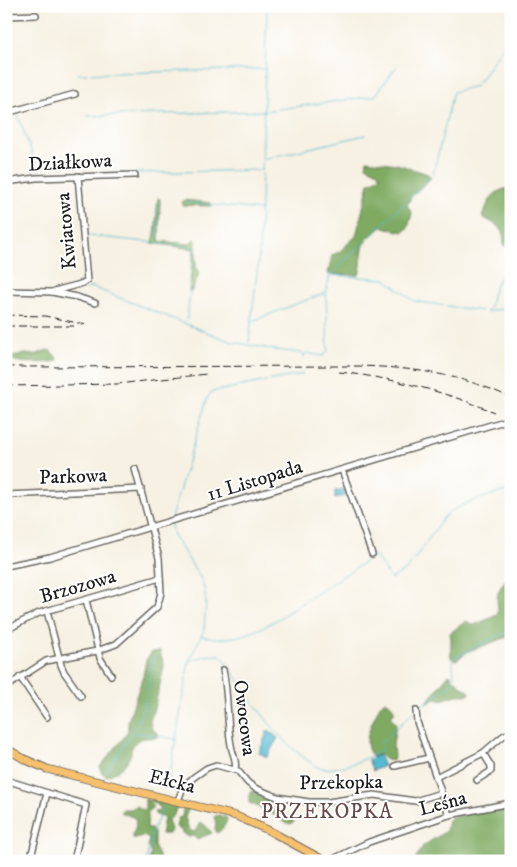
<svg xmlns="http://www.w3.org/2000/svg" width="517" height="867" viewBox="0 0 517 867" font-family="'IM FELL DW Pica',serif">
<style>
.green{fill:#9fc56f;stroke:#5e7046}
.forest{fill:#7faa62;stroke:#4e633f}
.water{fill:#53bad1;stroke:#386b76}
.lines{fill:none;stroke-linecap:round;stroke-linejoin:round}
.stream{stroke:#53bad1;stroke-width:1}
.minor-casing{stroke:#696762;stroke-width:8}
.major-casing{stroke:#696762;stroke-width:9}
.minor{stroke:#fff;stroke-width:5}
.major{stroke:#f7c06c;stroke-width:7}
.rail{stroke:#1c1c1c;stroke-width:1;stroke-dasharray:8 4;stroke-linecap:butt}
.labels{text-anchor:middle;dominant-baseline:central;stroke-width:4;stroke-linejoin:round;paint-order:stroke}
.street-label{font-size:20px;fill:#1c1c1c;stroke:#fff}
.neighbourhood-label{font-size:21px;letter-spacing:1px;fill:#684847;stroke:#fff}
</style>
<rect width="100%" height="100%" fill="#fff"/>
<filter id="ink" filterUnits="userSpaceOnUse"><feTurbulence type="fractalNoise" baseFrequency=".02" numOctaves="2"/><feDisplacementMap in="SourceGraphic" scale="10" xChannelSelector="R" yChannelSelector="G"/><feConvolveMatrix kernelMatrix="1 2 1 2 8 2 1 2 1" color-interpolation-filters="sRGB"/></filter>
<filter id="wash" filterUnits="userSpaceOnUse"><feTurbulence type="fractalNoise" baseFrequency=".0096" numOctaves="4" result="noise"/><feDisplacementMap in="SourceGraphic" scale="20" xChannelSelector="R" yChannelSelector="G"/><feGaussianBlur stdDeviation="1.12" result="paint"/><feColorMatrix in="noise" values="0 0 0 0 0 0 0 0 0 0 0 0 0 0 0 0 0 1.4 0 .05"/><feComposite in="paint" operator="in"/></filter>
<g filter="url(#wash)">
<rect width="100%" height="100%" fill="#f7f1e3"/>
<g class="green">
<path d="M158,198L160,199L159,241L189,244L194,239L196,242V268L199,273L192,291H189L194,249L152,243C157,237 156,208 158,198Z"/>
<path d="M184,200L211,203V206L183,205L182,203Z"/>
</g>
<g class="forest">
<path d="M367,160L397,164L428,174L431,178L412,196L407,205L412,213L408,228L403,232L382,227C377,231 370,236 366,241C360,251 363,264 359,275L328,274L332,255L339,252L356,236L369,183L380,177L378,172L366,166Z"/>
<path d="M509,188L511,190V249L504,245L503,232L495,224L482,217C489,201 491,191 509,188Z"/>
<path d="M47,350L51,351L58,359L57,361C47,363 21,364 12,360V357L25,354L35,355Z"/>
<path d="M511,580V647L507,637L469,651L456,660L451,658C450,649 452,641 450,633L466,621L474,625L493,617L498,612C497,598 495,593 505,581Z"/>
<path d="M160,651L164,667L155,705L150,721L151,727L159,735L155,738C147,737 134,738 132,748C130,753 132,751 130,756C125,767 117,773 106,776L101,772L100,767L124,737L128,730V721L143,676L146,660L152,652Z"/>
<path d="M449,674L451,675L452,680H456L461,686L469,691L470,694C465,696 462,694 457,695C448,697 445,701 435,699L428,703H426Z"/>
<path d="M385,701C390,703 395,708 394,713L391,714V718L396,723L393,746L394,757L393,761L386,760L379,754L373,757C362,745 369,730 374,718C378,711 378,705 385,701Z"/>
<path d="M255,791L263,799L268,798L270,800L273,810L282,816L292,818L295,821L290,824L284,822L266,810L249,803V796L251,792Z"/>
<path d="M145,799H147L153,807L148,812L147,827L148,829H152L154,833V846L160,858L159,861L149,860L151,852L147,847L149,839L145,836L136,839L133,838L132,834C136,831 136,823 135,818L120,812L123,809H131L137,806L143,810L145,808Z"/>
<path d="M150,799L182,807L176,809L174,815L168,820L171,830L169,834H161L164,818L156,815L154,812L160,811L161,808L150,801Z"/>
<path d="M511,805V861H414L423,846L446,831L448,820L451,817Z"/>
<path d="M185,807L189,808L185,817L189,830L195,832L200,822L205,825L212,833L197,839L193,836L189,837L182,833V831L176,827L178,818L182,817L183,808Z"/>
<path d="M219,815L227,818C227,824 222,830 217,833L215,829L216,822L214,818L215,816Z"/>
</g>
<g class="water">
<path d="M344,489L347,496L335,498V491Z"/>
<path d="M268,730L278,738L267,757L259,753Z"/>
<path d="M379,755L384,766L373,771L368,760Z"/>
</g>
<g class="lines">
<g class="stream">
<path d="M78,74L265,69"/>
<path d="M6,86L14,107"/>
<path d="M17,113L39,172L41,174H51"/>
<path d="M87,116L264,111L375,96L396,67"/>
<path d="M264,159L365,135"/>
<path d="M262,171L267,6"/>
<path d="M58,173L78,174"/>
<path d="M99,173H124"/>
<path d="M135,173L261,170"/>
<path d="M81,179L84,222"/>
<path d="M409,199L433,175L453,92L476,86L504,45L511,44"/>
<path d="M185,202L260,210"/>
<path d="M86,234L90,236L195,247L187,320"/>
<path d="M157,242L158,201"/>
<path d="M331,275L385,279L414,301L481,311"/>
<path d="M87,289L92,287L232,342L275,350L301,353L304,355L307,353L323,356L328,351L326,292L330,275L405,203"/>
<path d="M486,312C492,307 490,300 493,293C496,283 502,272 511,265"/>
<path d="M487,312L500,309L511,312"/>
<path d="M252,321L325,293"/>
<path d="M249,342L259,255L262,174"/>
<path d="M303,360L304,355"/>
<path d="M171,518L207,399L211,392L303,374"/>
<path d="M414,560L444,517C459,502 491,496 511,489"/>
<path d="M310,598L375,555L391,579L407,569L412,563"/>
<path d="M202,636C245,646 274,621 308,599"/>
<path d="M189,661L205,656L220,655C228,663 234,674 240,683C258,709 276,736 302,756C307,760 312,764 317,767C334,773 368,759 382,750L381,743L413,712"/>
<path d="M417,709L454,682L453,658L509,631L511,627"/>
<path d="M133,732L176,739"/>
<path d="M105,773C122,749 141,723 147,694C150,681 150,668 154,655"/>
<path d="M168,786L189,661L204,630L206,602L204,587L200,577L173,535L171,524"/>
<path d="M146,861L153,829L164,808"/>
</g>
</g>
</g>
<g filter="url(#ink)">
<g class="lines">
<defs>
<g id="minor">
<path d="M6,16L36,15"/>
<path d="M6,113L75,94"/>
<path d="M6,182L36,178L135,175"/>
<path d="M6,291L52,292L77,297L95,303"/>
<path d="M52,292C62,288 82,285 87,281L78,176"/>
<path d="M342,470L372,554"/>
<path d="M6,495L141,489"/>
<path d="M6,566L50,557L511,419"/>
<path d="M86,600L100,658L111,675"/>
<path d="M47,611L61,665L64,672L81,696"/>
<path d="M6,630L39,613L160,578"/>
<path d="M223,670C229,697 226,724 232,750C234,757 237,762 235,769"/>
<path d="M20,677L47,717"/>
<path d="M6,687L46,661L97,651L116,644L157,607L161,593L159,558L135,469"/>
<path d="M416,711L417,722L449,815"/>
<path d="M395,766L429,758"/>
<path d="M436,777L483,753L503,736L511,732"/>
<path d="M6,780L86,805L74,861"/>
<path d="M477,780L491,771V766L483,753"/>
<path d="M178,801L183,787L194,777L207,768L216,765L238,771L248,783L255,788L277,797L309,802H328L374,795L415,801L441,793"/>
<path d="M30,861L47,793"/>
<path d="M329,861L369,842L449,815L511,803"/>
</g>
<path id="major" d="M6,748L24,759L47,769L236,816L268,830L325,861"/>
</defs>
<use href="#minor" class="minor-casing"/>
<use href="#major" class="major-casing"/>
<use href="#minor" class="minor"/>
<use href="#major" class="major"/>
<g class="rail">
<path d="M6,315L45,316L87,325"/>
<path d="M6,326H74"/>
<path d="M6,367L356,366C410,367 462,374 511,398"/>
<path d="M339,372C393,378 443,391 494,412"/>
<path d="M6,386L117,384L207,374"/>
</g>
</g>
</g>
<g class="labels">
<g class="street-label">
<text transform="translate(70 163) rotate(-3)">Działkowa</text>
<text transform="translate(67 231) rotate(-95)">Kwiatowa</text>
<text transform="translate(73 477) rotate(-2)">Parkowa</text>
<text transform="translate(255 481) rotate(-17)">11 Listopada</text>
<text transform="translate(78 587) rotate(-16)">Brzozowa</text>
<text transform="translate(244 718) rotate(83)">Owocowa</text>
<text transform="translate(172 782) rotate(14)">Ełcka</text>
<text transform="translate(341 783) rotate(-1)">Przekopka</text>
<text transform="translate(443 804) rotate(-15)">Leśna</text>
</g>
<g class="neighbourhood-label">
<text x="327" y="812">PRZEKOPKA</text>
</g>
</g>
<rect width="517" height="867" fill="none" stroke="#fff" stroke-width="25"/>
</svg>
